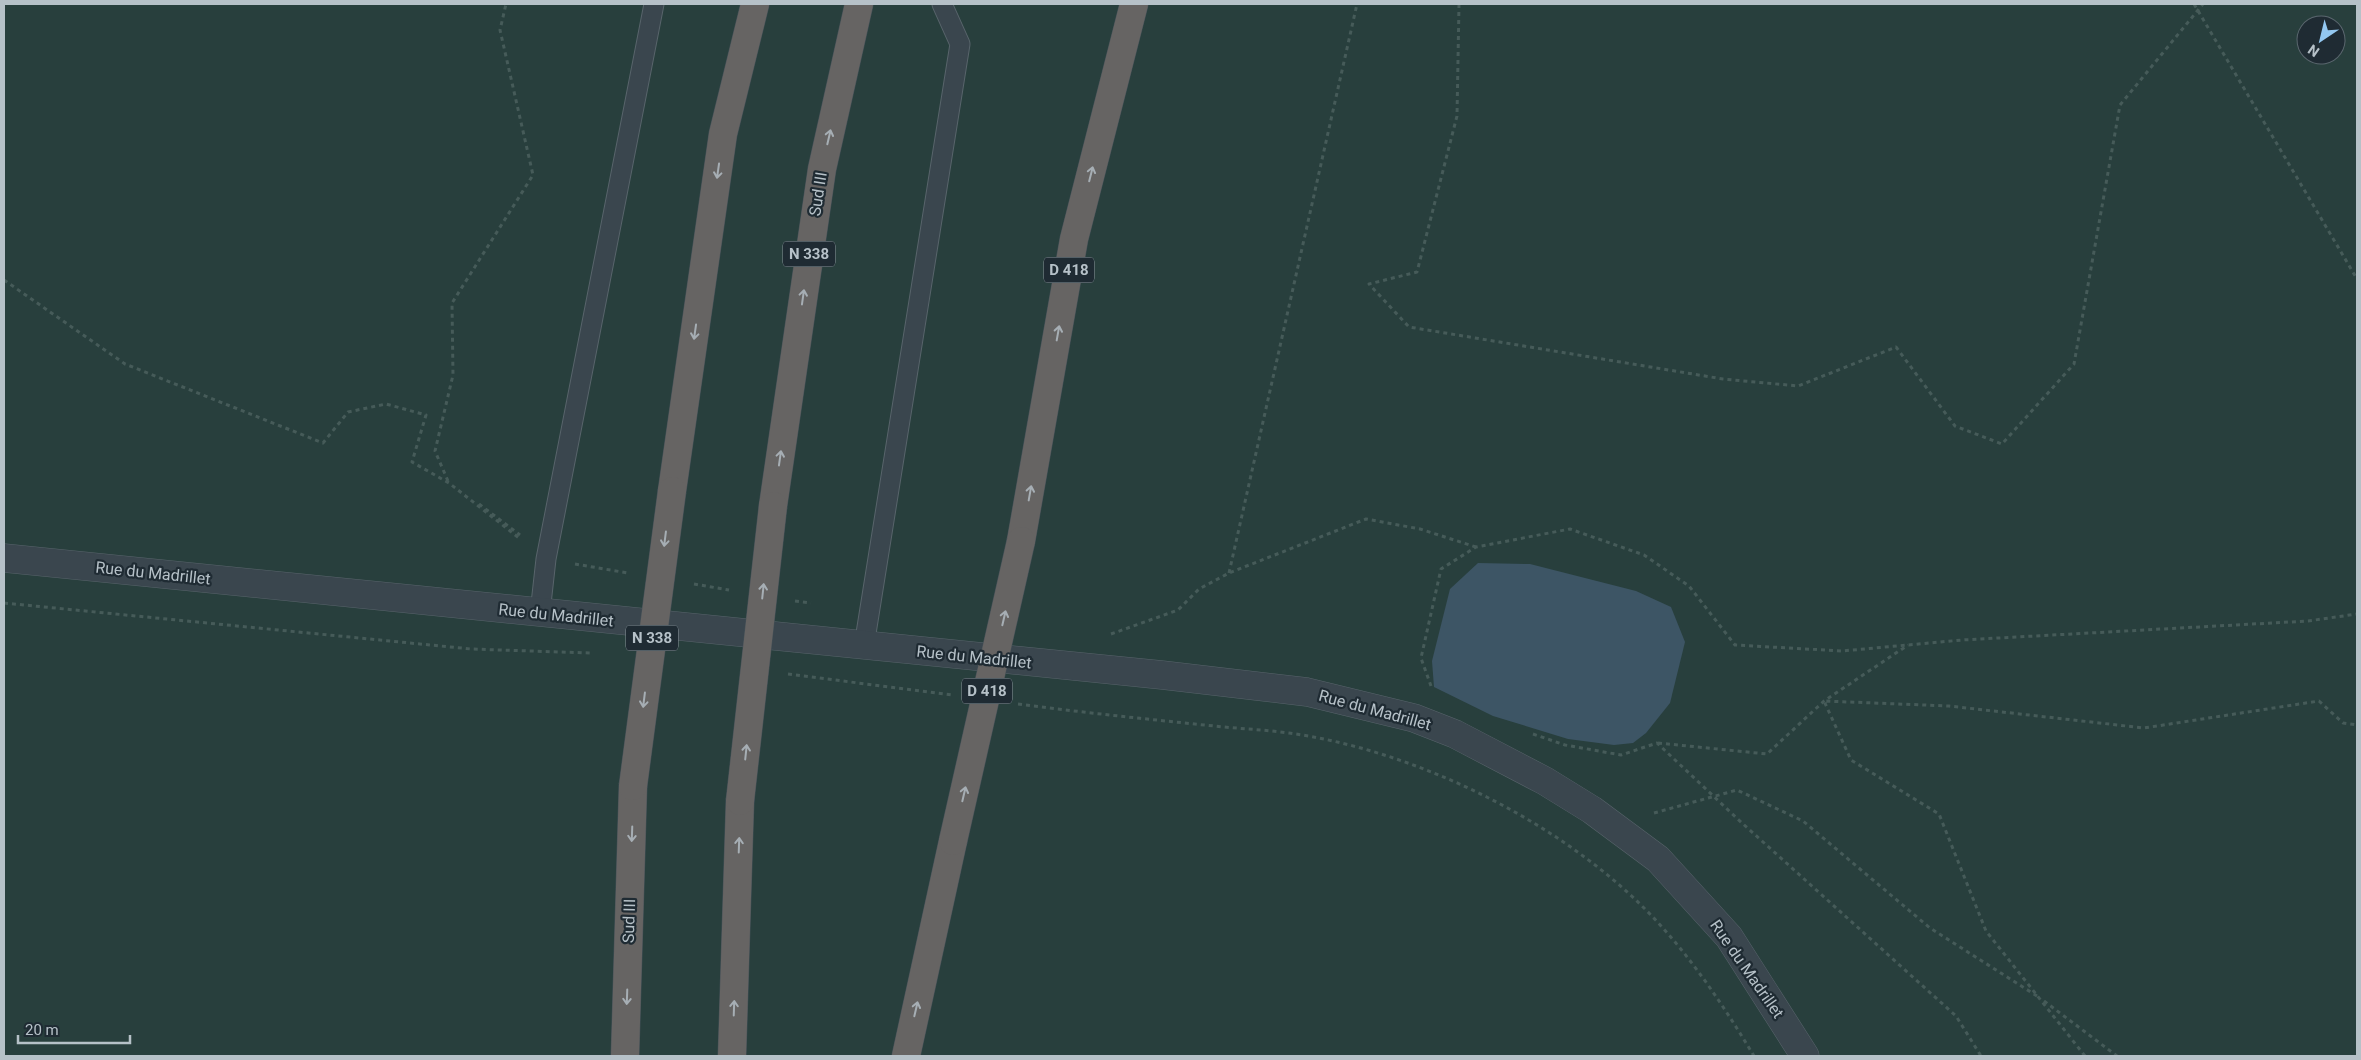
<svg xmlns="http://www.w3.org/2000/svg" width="2361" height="1060" viewBox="0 0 2361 1060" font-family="Roboto,sans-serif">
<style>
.green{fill:#283f3d;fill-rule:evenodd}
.water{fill:#3d5565}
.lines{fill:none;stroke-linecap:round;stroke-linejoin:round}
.service-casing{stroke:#58646b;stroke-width:21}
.tertiary-casing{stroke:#58646b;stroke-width:29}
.trunk-casing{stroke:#455158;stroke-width:29}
.path{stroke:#465b59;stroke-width:3;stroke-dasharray:4 4;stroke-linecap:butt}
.service{stroke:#3a464e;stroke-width:19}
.tertiary{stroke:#3a464e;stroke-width:28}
.trunk{stroke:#666463;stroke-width:28}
.trunk-bridge-casing{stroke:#455158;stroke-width:29;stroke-linecap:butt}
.trunk-bridge{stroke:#666463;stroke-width:28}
.oneway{stroke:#a6aeb4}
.labels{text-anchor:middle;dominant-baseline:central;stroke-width:4.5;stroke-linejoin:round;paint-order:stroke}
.shield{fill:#1f2b33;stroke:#89949b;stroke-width:1}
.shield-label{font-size:15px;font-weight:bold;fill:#b6c1c8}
.street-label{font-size:16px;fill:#b6c1c8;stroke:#1f2b33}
</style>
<rect width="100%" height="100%" fill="#26343e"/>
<path class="green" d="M4,4H2357V1056H4ZM2306,25H2336V55H2306Z"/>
<path class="water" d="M1478,563L1530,564L1636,591L1671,607L1685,642L1670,703L1646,733L1633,743L1614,745L1568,739L1493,716L1434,687L1432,661L1450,589Z"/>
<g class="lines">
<defs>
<g id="service">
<path d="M540,613L546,559L654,4"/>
<path d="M864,646L960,44L942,4"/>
</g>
<path id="tertiary" d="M4,558L1162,675L1307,692L1414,718L1455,734L1545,781L1592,810L1658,859L1729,937L1805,1056"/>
<g id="trunk">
<path d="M672,491L723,134L755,4"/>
<path d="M773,506L822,169L859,4"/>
<path d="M1021,541L1074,239L1134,4"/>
<path d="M625,1056L633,786"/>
<path d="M732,1056L740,801"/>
<path d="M906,1056L953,841"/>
</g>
</defs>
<use href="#service" class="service-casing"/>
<use href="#tertiary" class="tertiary-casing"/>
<use href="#trunk" class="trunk-casing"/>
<g class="path">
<path d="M1459,4L1457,116L1417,272L1369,284L1409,327L1723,379L1798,386L1896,347L1955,426L2002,444L2074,364L2120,105L2203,4"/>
<path d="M2194,4L2357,279"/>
<path d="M4,280L125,364L323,443L348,412L386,404L426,415L412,462L449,483L519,538"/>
<path d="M448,481L435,451L453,375L452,303L533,175L500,30L506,4"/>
<path d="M479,504L520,535"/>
<path d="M575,564L628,573"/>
<path d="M1229,573L1357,4"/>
<path d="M694,584L729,590"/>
<path d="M795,601L811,603"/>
<path d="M4,603L471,649L590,653"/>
<path d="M1111,634L1178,610L1199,589L1229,573L1366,519L1420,529L1476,547"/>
<path d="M788,674L952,695"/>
<path d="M1431,686L1421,658L1441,569L1476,547L1570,529L1644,555L1689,586L1735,645L1842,651L1962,640L2308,621L2357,614"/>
<path d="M1018,704C1087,713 1155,720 1224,727C1246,729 1267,730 1289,733C1413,750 1555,819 1644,908C1687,951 1722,1003 1754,1056"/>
<path d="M1533,734L1565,745L1621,755L1657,743L1742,823L1956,1016L1981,1056"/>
<path d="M1658,743L1767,754L1824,701L1908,645"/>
<path d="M1654,813L1737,790L1803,821L1930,928L2037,996"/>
<path d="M2044,1001L2117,1056"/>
<path d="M2085,1056L1986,931L1939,814L1851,760L1824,701L1949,706L2144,728L2319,701L2343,723L2357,725"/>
</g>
<use href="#service" class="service"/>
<use href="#tertiary" class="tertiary"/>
<use href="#trunk" class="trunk"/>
<defs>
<g id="trunk-bridge">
<path d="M633,786L672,491"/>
<path d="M740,801L773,506"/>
<path d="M953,841L1021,541"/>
</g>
</defs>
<use href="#trunk-bridge" class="trunk-bridge-casing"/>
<use href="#trunk-bridge" class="trunk-bridge"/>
</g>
<defs><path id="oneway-shaft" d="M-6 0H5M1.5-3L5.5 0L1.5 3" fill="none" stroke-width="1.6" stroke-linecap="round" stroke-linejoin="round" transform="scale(1.25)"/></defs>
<g class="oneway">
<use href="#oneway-shaft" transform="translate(829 137) rotate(-77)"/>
<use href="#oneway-shaft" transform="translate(718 171) rotate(98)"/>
<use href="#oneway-shaft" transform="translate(1091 174) rotate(-76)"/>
<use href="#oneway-shaft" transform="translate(803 297) rotate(-82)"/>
<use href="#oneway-shaft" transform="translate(695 332) rotate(98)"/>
<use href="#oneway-shaft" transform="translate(1058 333) rotate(-80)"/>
<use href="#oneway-shaft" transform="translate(780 458) rotate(-82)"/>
<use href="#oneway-shaft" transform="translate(1030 493) rotate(-80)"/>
<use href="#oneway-shaft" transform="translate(665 539) rotate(97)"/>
<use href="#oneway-shaft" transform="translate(763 591) rotate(-84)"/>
<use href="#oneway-shaft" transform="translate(1004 618) rotate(-77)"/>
<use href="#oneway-shaft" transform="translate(644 700) rotate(97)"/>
<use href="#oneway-shaft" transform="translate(746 752) rotate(-84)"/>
<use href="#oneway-shaft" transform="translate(964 794) rotate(-77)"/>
<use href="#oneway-shaft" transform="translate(632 834) rotate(92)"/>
<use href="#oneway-shaft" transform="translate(739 845) rotate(-88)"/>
<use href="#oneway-shaft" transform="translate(627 997) rotate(92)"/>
<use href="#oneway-shaft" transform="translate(734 1008) rotate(-88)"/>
<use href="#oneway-shaft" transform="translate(916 1009) rotate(-77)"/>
</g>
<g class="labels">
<g class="shield">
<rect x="783" y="241.5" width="52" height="25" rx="4"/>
<rect x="1044" y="257.5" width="50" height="25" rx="4"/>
<rect x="626" y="625.5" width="52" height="25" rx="4"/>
<rect x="962" y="678.5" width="50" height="25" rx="4"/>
</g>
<g class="shield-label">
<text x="809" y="254">N 338</text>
<text x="1069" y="270">D 418</text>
<text x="652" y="638">N 338</text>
<text x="987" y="691">D 418</text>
</g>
<g class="street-label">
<text transform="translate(818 194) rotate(-81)">Sud III</text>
<text transform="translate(153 573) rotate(6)">Rue du Madrillet</text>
<text transform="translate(556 615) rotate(6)">Rue du Madrillet</text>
<text transform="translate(974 657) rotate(6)">Rue du Madrillet</text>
<text transform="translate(1375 710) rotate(15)">Rue du Madrillet</text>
<text transform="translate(629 921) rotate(-88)">Sud III</text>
<text transform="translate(1747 969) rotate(55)">Rue du Madrillet</text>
</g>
</g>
<rect width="2361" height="1060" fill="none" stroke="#b6c1c8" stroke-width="10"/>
<g transform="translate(2321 40) rotate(215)"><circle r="24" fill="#1f2b33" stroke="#5b676f"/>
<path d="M0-4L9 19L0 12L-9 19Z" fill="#93c8f1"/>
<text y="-8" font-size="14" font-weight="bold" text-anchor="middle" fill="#b6c1c8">N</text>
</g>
<path d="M18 1035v8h112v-8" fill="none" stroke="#b6c1c8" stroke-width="2.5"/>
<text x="25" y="1035" font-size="15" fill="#b6c1c8" stroke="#1f2b33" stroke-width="4" paint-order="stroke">20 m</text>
</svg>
